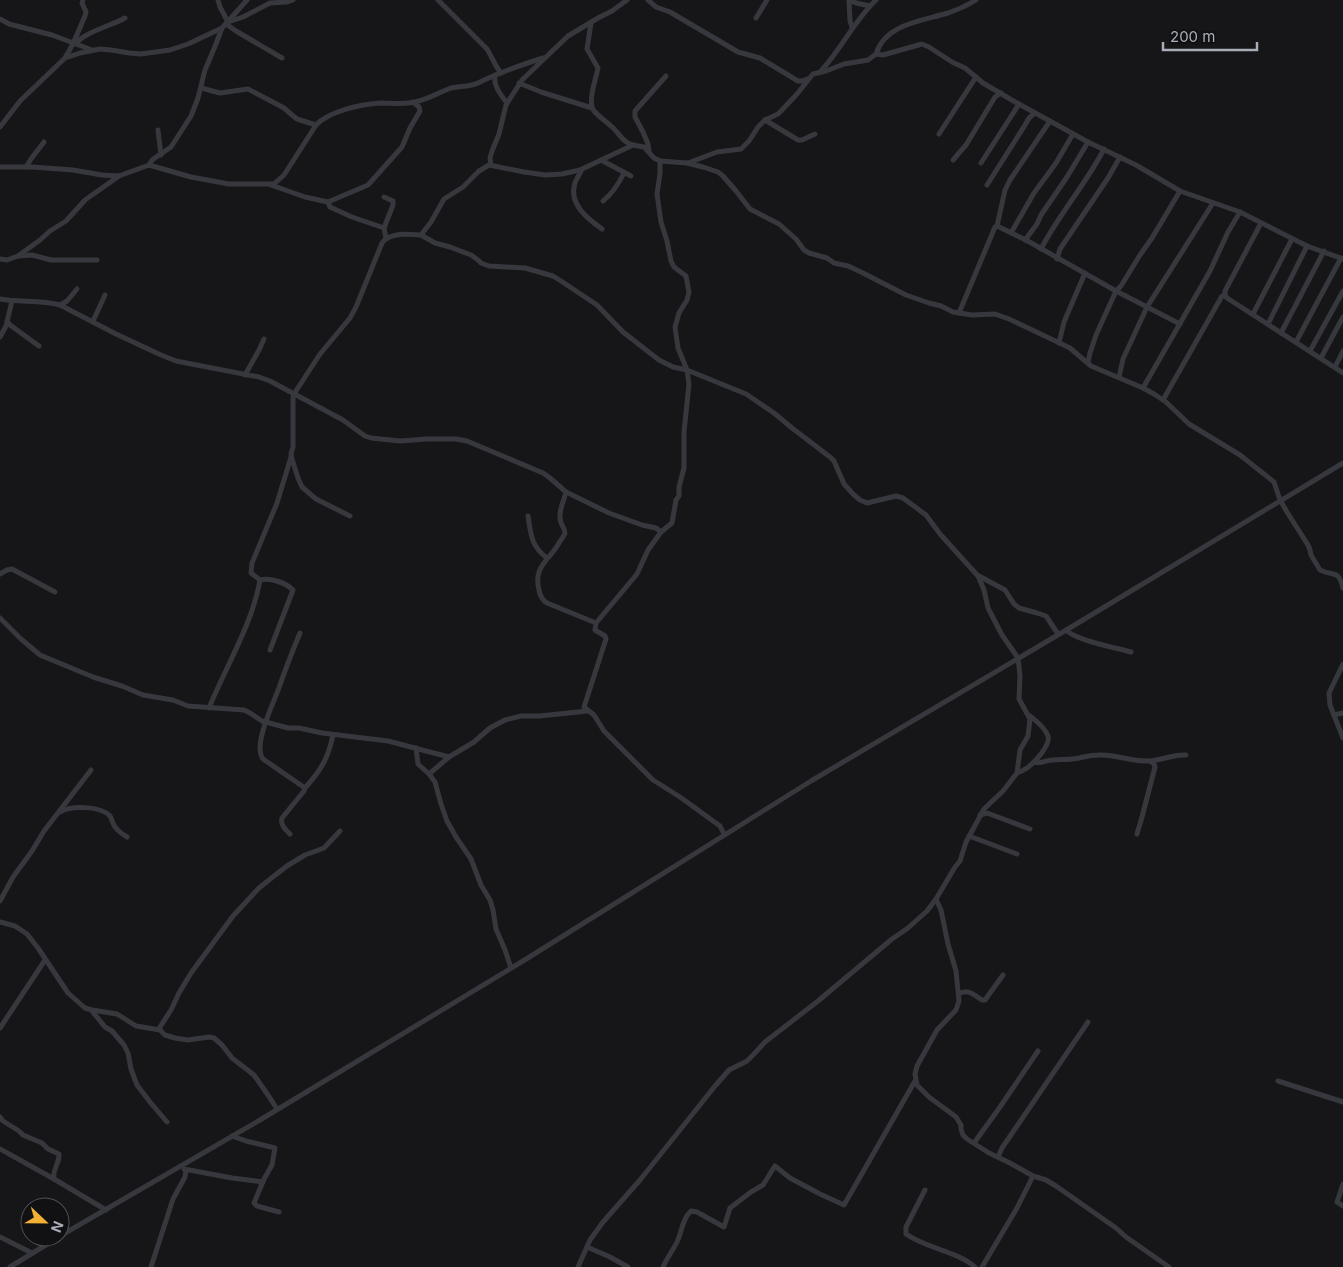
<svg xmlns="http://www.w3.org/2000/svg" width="1343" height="1267" viewBox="0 0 1343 1267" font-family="Inter,sans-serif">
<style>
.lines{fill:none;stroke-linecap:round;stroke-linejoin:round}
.minor{stroke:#37383d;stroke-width:5}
</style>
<rect width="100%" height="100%" fill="#161618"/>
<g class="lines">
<g class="minor">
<path d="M218,0L220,7L228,22L243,17L270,3L287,2L293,0"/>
<path d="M438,0L487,49C492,57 495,66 501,73"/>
<path d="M648,0L656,7L670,12L738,52L760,58L798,81H803L807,79"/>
<path d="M849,0L850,21L852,27"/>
<path d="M849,0L856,3L870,6"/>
<path d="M756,18L767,0"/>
<path d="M0,19L9,24L52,35L92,50"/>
<path d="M591,23L587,49L598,68C596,79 587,102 594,111C600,118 609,123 615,130C621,136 624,143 633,145"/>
<path d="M226,24L236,31L282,58"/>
<path d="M76,44C82,33 113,25 125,18"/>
<path d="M876,54C885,24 922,21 948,13C957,10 968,5 976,0"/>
<path d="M66,56C74,44 79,29 85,16L86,12L82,3L83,0"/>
<path d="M820,72C841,50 853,22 876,0"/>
<path d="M495,75C493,86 501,95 507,103"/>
<path d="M519,83L541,92L592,108"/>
<path d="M201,88L220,93L248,89L284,108L292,115L297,119L316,125"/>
<path d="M765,120L798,140H802L815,134"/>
<path d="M0,127L20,101L65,58L80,53L100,49L111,50L129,53L141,54L170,50L188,44L222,28L247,0"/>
<path d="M158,130L161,155"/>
<path d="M939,134L976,77"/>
<path d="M649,151L648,144L643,132L635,117V111L666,76"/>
<path d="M601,160L631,176"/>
<path d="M953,160L966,145L995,97L1001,93"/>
<path d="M660,161V174L657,194L661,222L667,241L671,261L674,267L686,276L689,292L687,300L679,313L675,327L678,348L687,370L689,384L684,432V468L679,487V496L676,500L672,523L661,532L648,550L637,574L596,623L595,630L605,636L606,639L584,707L594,715L604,731L653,780L680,797L720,826L724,834"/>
<path d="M688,163L717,152L741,149L749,141L758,127L765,120L778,114L782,110L797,94L813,74L826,71L844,64L868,60L876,54L883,55L922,44L929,47L952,62L965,68L983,83L1017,103L1088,142L1136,165L1180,191L1240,212L1307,246L1343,259"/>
<path d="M981,163L1019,104"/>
<path d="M149,165L152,160L171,147L191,116L198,98L205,70L216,44L222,28"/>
<path d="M491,165L490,158L492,151L499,134L506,105L522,80L568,36L598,18L612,11L627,0"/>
<path d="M0,167H32L73,170L102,175L119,176"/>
<path d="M26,167L31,159L44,142"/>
<path d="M582,169C580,174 576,179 575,183C568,204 588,219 602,229"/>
<path d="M271,185L305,197L328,202L368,185L402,147L410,128L420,111L419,107L413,102"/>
<path d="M987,185L1025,125L1029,118L1035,113"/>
<path d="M603,201C612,194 619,183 624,173"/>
<path d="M328,202L330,207L352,217L384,228L386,238"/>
<path d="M1261,223L1225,291V295L1227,298L1343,373"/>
<path d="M997,226L1026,240L1116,291L1180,324"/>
<path d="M384,228L393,205V201L384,197"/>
<path d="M1011,233L1034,193L1056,163L1073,134"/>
<path d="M421,235L435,243L450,247L471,255L478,260L481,263L489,266L525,268L553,276L561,281L597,305L623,332L659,360L673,367L687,370L746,394L774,413L792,428L830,457L834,461L844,484L854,495L860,500L867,503L896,496L903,498L926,515L940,534L978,576L984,590L988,608L1002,635L1018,658L1020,676L1019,699L1030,719L1028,736L1020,750L1017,773L1003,791L984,809L966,842L960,861L955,867L936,899L927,911L908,928L892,939L818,1001L765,1042L753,1055L747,1061L729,1070L715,1086L640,1180L603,1222L590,1240L578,1267"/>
<path d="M1025,240L1037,224L1041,215L1067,177L1088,142"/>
<path d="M1041,249C1059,214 1086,184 1104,149"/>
<path d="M18,256L32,255L51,260H97"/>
<path d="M0,259L7,260L18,256L40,240L50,231L66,221L85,200L119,176L149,165L191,177L229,184H274L284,175L316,125C329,111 362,104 381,103C390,103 399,104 408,103C424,102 437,93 451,88C460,86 470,87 478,83C498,73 521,65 543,58"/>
<path d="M1057,259L1060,249L1108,178L1120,157"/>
<path d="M0,299C20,303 40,299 60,305L116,334L161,355L176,361L259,377L270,381L343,420L365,436L371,438L400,441L427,439H456L467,441L543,473L550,478L566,492L609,513L642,525L656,528L661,532"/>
<path d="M60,305L67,301L77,289"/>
<path d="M959,313C971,285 983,256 995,227L997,226L1005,190L1010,180L1050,121"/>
<path d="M1253,314L1292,239"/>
<path d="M7,321L10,325L39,346"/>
<path d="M93,321L105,295"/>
<path d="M1268,324L1307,246"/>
<path d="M1281,333L1324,251"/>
<path d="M0,337L6,326L12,301"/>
<path d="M1296,342L1341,258"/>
<path d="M1059,343L1064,322L1085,273"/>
<path d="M1310,351L1343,291"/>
<path d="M1321,358L1343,317"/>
<path d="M1088,362L1090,353L1096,335L1116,291L1121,286L1140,255L1152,238L1180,191"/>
<path d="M1335,367L1343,351"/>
<path d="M245,375L259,350L264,339"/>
<path d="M1119,377L1123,359L1147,307L1213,203"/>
<path d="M1143,388L1210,271L1228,232L1240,212"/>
<path d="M1163,400L1222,296L1225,295"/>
<path d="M566,492C564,501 559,509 560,518C560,524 565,528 565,533C564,536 561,540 559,543C549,561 533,566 539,590C540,596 542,600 547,603L596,623"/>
<path d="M350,516L316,499L302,487L298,478L292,459L291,454L293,447V398L294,394L320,354L350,318L356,307L382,243C390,232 409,234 421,235L431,222L444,199L463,187L479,171L489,165L524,172L545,175L562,174L580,170L633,145L644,147L654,158L660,161L687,163L703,167L718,172L723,176L736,191L750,209L779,224L796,239L804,250L809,253L827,258L834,263L848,266L861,272L906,295L929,303L941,306L953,312L972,315L995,314L1009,319L1070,348L1091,366L1143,388L1154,394L1166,402L1189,424L1240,455L1274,482L1280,500L1287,512L1308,545L1310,550L1311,555L1320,570C1335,577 1338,569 1343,588"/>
<path d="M528,516C531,535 531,546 547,558"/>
<path d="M0,574L7,570L12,569L55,592"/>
<path d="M979,576L1005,590L1014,604L1019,608L1037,613L1046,616L1058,634"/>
<path d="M260,580C270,577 286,583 293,590L270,650"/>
<path d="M0,618L21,639L40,655L93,677L122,686L143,695L173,700L188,706L244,710L250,713L262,721L288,728H299L322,733L388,741L449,757"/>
<path d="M1066,630C1074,640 1117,648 1131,652"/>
<path d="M1343,664L1329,693L1330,705L1343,738"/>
<path d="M209,708C226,666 252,625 260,580L251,573L252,563L277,503L291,457"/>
<path d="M1334,715L1343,713"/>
<path d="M416,748L418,764L429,774L435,782L441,804L447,821L456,837L471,859L481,885L490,900L493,910L496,929L505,950L511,968"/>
<path d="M1034,762C1044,764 1044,760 1053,760C1059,759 1065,760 1072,759C1081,758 1089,755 1099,755C1116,754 1131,762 1148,761C1161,761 1172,754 1186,755"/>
<path d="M1017,773C1020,772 1024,770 1027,768C1034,763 1051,745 1048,736C1045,727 1036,721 1030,716"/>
<path d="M429,774L449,757L474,742L490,728L505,720L521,716H539L588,711"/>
<path d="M305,788C321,770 328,759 333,735"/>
<path d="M60,812C71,805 101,806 110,816C112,819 111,819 113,823C115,829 122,834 127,837"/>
<path d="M980,815L987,813L1030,829"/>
<path d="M290,834C286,830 280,825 282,818L304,791L305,788L263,759C252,745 275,700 280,685C286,667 293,650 300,633"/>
<path d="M1137,834L1142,817L1155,767L1154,764L1151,762"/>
<path d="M969,836L1017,854"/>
<path d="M936,899L941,910L948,944L956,971L959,1001L956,1010L937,1030L917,1066L915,1074L917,1085L929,1097L956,1117L961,1125V1129L963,1135L967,1139L989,1153L1010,1163L1033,1176L1046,1180L1056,1186L1116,1228L1126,1237L1169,1267"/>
<path d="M0,901L13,877L32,851L44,831L91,770"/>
<path d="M0,922L15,926L27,934L38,948L68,993L85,1008L92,1010L117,1014L136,1026L160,1030L165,1035L175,1038L188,1040L209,1037L214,1038L222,1045L232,1058L254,1075L268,1095L277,1109"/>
<path d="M959,994C967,988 974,995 982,1000H985L1003,975"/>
<path d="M92,1011L105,1027L112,1031L124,1045L128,1053L131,1069L137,1085L150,1102L167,1122"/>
<path d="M0,1028L45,960"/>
<path d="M160,1030V1027L171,1010L179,993L191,973L233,916L259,888L274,876L287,866L305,855L324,848L340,831"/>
<path d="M1278,1081L1343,1102"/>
<path d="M0,1117L3,1121L19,1131L23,1135L42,1143L48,1149L59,1154C60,1163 52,1169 54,1179L106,1210"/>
<path d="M232,1136L246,1141L275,1148L272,1165L264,1179L254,1203L257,1206L279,1212"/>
<path d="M974,1143L1000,1107L1038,1051"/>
<path d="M0,1149L54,1179"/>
<path d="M998,1157L1002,1148L1088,1022"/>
<path d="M184,1169L232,1178L263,1182"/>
<path d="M1343,1184L1337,1202L1343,1206"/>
<path d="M925,1190L906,1227V1234C925,1248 957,1251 975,1267"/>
<path d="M60,1236L260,1120L523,961L811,781L1073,626L1343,463"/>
<path d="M0,1237L32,1253"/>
<path d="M587,1247L610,1257L628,1267"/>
<path d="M10,1267L59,1237"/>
<path d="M151,1267L173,1199L185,1177L186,1170"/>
<path d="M663,1267C667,1258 673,1250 677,1242C682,1232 682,1219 691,1211L697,1212L724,1227L730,1208L751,1192L763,1185L773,1169L775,1166L790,1178L820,1194L844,1205L915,1081"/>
<path d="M982,1267L1017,1208L1033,1176"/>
</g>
</g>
<g transform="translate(45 1222) rotate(112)"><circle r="24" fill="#111113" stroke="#4d4f55"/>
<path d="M0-4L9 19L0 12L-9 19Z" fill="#f2b134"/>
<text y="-8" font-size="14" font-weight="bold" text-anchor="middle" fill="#a8adb8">N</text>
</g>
<path d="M1163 42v8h94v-8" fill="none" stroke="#a8adb8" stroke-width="2.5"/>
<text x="1170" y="42" font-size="15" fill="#a8adb8" stroke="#111113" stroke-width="4" paint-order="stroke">200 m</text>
</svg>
